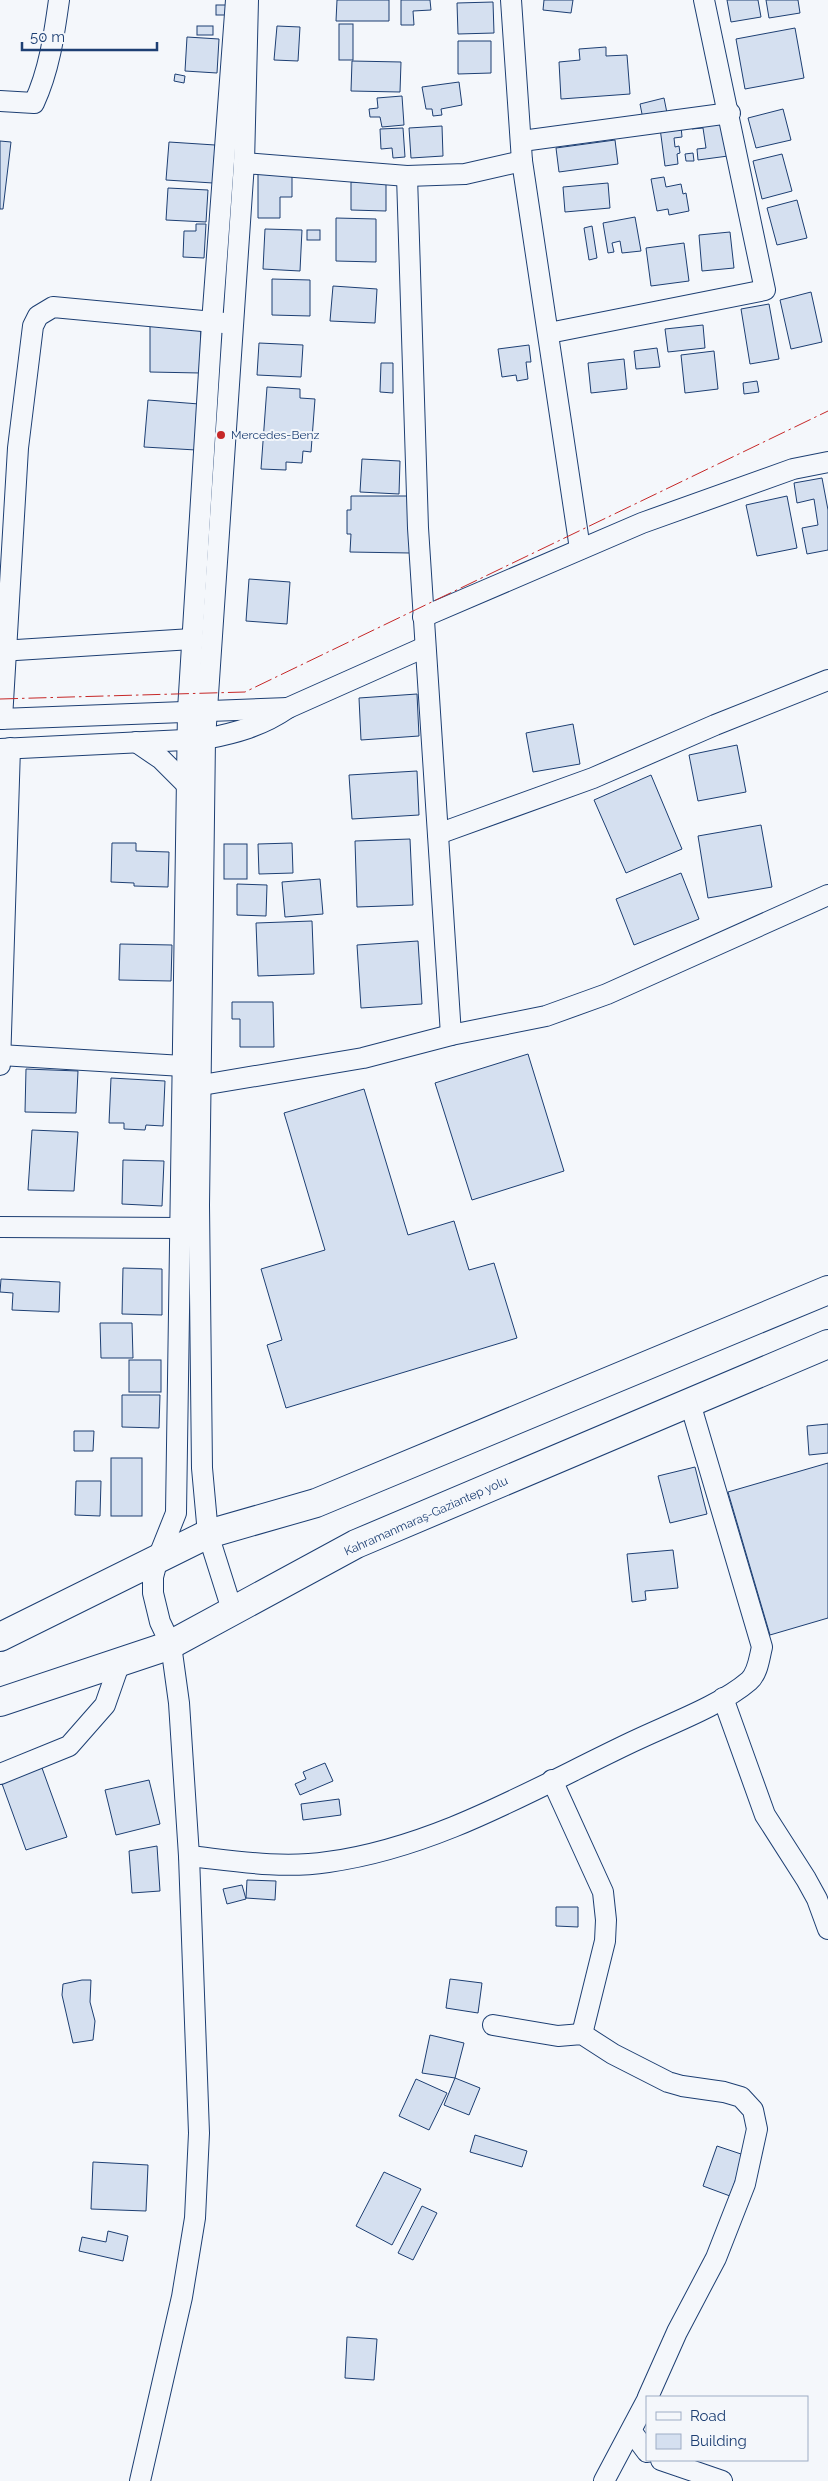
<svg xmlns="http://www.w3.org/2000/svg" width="828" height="2481" viewBox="0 0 828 2481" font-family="Raleway,sans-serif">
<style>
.building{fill:#d5e0f0;stroke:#1d3f73}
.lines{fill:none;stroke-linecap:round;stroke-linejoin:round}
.minor-casing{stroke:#1d3f73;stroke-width:22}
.highway-casing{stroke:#1d3f73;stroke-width:30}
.minor{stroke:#f4f7fb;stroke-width:20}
.highway{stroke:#f4f7fb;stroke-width:28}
.power{stroke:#c62828;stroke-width:1;stroke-dasharray:18 4 2.5 4;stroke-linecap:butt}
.poi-dot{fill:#c62828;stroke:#f4f7fb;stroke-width:2}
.labels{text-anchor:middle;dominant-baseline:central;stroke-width:4;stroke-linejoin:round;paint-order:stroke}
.poi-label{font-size:12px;fill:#1d3f73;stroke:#f4f7fb;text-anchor:start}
.street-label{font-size:12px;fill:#1d3f73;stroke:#f4f7fb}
</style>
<rect width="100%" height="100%" fill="#f4f7fb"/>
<g class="building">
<path d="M337,0H389V21H336Z"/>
<path d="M401,0H430L431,10L413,11L414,25H401Z"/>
<path d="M544,0H573L571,13L543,10Z"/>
<path d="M727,0H758L761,17L731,22Z"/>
<path d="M766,0H798L800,13L769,18Z"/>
<path d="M493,2L494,33L458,34L457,3Z"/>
<rect x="216" y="5" width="11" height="10"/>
<rect x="339" y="24" width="14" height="36"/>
<rect x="197" y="26" width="16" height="9"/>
<path d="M277,26L300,27L298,61L274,60Z"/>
<path d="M795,28L804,78L745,89L736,39Z"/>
<path d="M187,37L219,39L217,73L185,71Z"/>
<path d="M458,41H491V73L458,74Z"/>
<path d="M606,47V56L627,55L630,94L561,99L559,62L580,60L579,49Z"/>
<path d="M352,61L401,62L400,92L351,91Z"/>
<path d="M175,74L185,76L184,83L174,81Z"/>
<path d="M459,82L462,105L441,109L442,115L433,116L432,109H426L422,87Z"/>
<path d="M402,96L404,125L382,127L380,117H370L369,109L378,108L377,98Z"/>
<path d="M664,98L667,113L643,119L640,104Z"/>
<path d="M783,109L791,140L756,148L748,118Z"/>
<path d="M723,119L728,156L698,160L697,149L706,148L703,128L692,129L691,123Z"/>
<path d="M442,126L443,156L411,158L409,128Z"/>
<path d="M681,126L682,137L674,138L675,147L679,146L680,153L677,154L678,164L665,166L660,128Z"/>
<path d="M403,128L405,157L393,158L392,148L381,149L380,129Z"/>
<path d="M615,140L618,164L559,172L556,148Z"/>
<path d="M0,141L11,142L3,209H0Z"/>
<path d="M169,142L215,145L213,183L166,180Z"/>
<path d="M693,153L694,161H686L685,154Z"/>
<path d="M782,154L792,191L762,199L753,161Z"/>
<path d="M258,173H292V197H280V218H258Z"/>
<path d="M664,177L666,187L681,184L683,194L686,193L689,211L669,215L668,209L657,211L651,179Z"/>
<path d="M351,182H386V211L351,210Z"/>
<path d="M608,183L610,208L565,212L563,187Z"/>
<path d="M168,188L208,190L206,222L166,220Z"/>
<path d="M797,200L807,238L777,245L767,208Z"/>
<path d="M635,217L641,251L622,253L620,241L612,243L614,252L608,253L603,223Z"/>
<path d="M336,218L376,219V262L336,261Z"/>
<path d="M196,224H206L204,258L183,257L184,231H196Z"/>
<path d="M592,226L597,258L589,260L584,228Z"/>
<path d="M265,229L302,230L300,271L263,269Z"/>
<rect x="307" y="230" width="13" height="10"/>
<path d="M730,232L734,268L702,271L699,235Z"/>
<path d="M684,243L689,281L651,286L646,248Z"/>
<path d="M272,279L310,280V316L272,315Z"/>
<path d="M333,286L377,289L375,323L330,321Z"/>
<path d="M811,292L822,342L791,349L780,300Z"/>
<path d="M769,304L779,359L750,364L741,309Z"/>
<path d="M703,325L705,348L668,352L665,329Z"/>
<path d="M150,326L201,327L200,373L150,372Z"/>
<path d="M259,343L303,345L301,377L257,375Z"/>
<path d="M529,345L531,362H526L528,379L517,381L516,375L502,377L498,349Z"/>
<path d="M657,348L660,367L636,369L634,351Z"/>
<path d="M714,351L718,389L685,393L681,355Z"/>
<path d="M624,359L627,389L591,393L588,363Z"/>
<path d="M381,363H393V393L380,392Z"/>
<path d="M757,381L759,392L744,394L743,383Z"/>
<path d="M267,387L300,389V398L315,399L311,452L303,451L302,463L286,462V470L261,469Z"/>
<path d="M148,400L199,404L196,450L144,447Z"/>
<path d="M362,459L400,461L399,494L360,492Z"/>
<path d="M822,478L828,510V550L807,554L802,528L818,525L814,499L797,503L794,483Z"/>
<path d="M351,496H411L410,553L350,552L351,534H347V510H351Z"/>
<path d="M787,496L797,548L757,556L746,505Z"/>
<path d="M249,579L290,582L287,624L246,621Z"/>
<path d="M417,694L419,736L361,740L359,698Z"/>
<path d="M573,724L580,764L533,772L526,733Z"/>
<path d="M737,745L746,792L698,801L689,755Z"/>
<path d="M417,771L419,815L352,819L349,775Z"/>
<path d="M651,775L682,849L626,873L594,800Z"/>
<path d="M761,825L772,887L708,898L698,836Z"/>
<path d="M410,839L413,905L357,907L355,841Z"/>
<path d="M112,843H136V851L169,852L168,887L134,886V883L111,882Z"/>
<path d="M292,843L293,873L259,874L258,844Z"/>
<rect x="224" y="844" width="23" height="35"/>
<path d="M681,873L699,919L634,945L616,899Z"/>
<path d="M320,879L323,914L285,917L282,882Z"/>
<path d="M237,884L267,885L266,916L237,915Z"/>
<path d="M312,921L314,974L258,976L256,923Z"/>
<path d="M418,941L422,1004L361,1008L357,945Z"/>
<path d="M120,944L172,945L171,981L119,980Z"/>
<path d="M232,1002H273L274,1047H240V1019H232Z"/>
<path d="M528,1054L564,1171L472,1200L435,1083Z"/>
<path d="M26,1069L78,1071L76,1113L25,1112Z"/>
<path d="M111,1078L165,1081L163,1126L146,1125L145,1130L124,1129V1123H109Z"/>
<path d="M364,1089L408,1235L454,1221L469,1270L494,1263L517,1338L286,1408L267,1345L282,1340L261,1269L325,1250L284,1113Z"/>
<path d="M32,1130L78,1132L74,1191L28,1190Z"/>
<path d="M123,1160L164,1161L162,1206L122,1204Z"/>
<path d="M123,1268L162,1269V1315L122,1314Z"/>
<path d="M1,1279L60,1282L59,1312L12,1310L13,1293L0,1292Z"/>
<path d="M100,1323H132L133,1358H101Z"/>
<rect x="129" y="1360" width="32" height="32"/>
<path d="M122,1395H160L159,1428L122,1427Z"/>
<path d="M828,1424V1453L809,1455L807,1426Z"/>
<path d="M74,1431H94L93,1451H74Z"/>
<rect x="111" y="1458" width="31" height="58"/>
<path d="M828,1463V1618L770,1635L728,1492Z"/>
<path d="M695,1467L707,1514L670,1523L658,1476Z"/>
<path d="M76,1481H101L100,1516L75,1515Z"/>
<path d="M673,1550L678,1588L645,1591L646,1600L632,1602L627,1554Z"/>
<path d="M325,1763L333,1781L300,1795L295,1784L306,1779L303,1772Z"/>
<path d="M42,1768L67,1837L26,1850L1,1781Z"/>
<path d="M149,1780L160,1824L116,1835L105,1790Z"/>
<path d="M339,1799L341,1815L303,1820L301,1804Z"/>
<path d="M157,1846L160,1891L132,1893L129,1851Z"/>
<path d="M247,1880L276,1881L275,1900L246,1898Z"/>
<path d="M242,1885L246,1899L227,1904L223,1889Z"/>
<path d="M556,1907H578V1927L556,1926Z"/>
<path d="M450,1979L482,1983L478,2013L446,2008Z"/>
<path d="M82,1980H91L90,2002L95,2021L93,2040L73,2043L62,1995L63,1984Z"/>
<path d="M430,2035L464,2043L455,2078L422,2073Z"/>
<path d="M455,2078L480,2088L469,2115L444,2105Z"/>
<path d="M416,2079L447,2093L429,2130L399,2116Z"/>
<path d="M475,2135L527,2151L522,2167L470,2152Z"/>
<path d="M717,2146L744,2155L730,2196L703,2186Z"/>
<path d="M93,2162L148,2165L146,2211L91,2209Z"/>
<path d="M384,2172L421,2189L392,2245L356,2226Z"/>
<path d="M422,2206L437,2213L413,2260L398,2253Z"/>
<path d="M108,2231L128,2236L123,2261L79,2251L82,2237L106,2242Z"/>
<path d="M347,2337L377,2339L374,2380L345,2378Z"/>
</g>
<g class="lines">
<defs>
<g id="minor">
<path d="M511,0L522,161L580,549"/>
<path d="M0,101L34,103C49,71 54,36 59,0"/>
<path d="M522,141L730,113"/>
<path d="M244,163L407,176L465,174L522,161"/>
<path d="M407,176L418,528L451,1035"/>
<path d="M549,333L765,290L704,0"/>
<path d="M423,617L642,523L793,469L828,462"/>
<path d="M0,651L192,639"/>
<path d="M0,719L288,708"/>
<path d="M2,719L18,448L33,326L38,316L53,307L224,323"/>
<path d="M136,742L161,759L186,784"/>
<path d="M0,749L205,739C236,733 262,726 288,708L425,647"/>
<path d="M438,834L593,778L715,725L828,680"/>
<path d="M0,1055L183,1066"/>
<path d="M0,1065L10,748"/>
<path d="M202,1085L363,1058L451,1035L546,1016L607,994L828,895"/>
<path d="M0,1227L182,1228"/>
<path d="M233,1613L208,1534L202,1468L199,1205L205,739L244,163L248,0"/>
<path d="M723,1698L765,1815L806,1879L817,1899L828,1929"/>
<path d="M0,1774L69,1746L105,1705L120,1662"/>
<path d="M552,1780L603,1892L606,1920L605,1941L582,2034"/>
<path d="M189,1856C235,1861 281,1869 328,1862C437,1847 533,1789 632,1742C667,1725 720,1706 749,1681C758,1673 759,1659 762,1647L690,1403"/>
<path d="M493,2025L558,2036L582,2034L613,2054L668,2082L682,2086L724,2092L741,2097L753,2110L757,2129L745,2184L716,2258L677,2332L648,2397"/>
<path d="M632,2432L647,2452"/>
<path d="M661,2460L722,2481"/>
<path d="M140,2481L182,2297L195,2218L199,2133L189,1856L179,1703L171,1645L160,1622L153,1593V1577L158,1558L176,1513L188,710L212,323L236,0"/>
<path d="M604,2481L647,2400"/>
</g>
<g id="highway">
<path d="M0,1637L208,1534L316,1503L828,1290"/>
<path d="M0,1702L168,1646L356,1544L828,1344"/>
</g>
</defs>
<use href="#minor" class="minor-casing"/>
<use href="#highway" class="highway-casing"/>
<use href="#minor" class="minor"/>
<use href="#highway" class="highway"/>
<path class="power" d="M0,699L245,692L828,411"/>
</g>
<circle class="poi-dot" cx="221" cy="435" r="5"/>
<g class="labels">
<g class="poi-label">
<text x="231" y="435">Mercedes-Benz</text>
</g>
<g class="street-label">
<text transform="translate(426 1516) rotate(-24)">Kahramanmaraş-Gaziantep yolu</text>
</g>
</g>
<rect x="646" y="2396" width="162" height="65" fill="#f4f7fb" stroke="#9eadc5"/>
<rect x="656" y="2412" width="25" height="8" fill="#f4f7fb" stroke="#9eadc5"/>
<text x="690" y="2421" font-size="15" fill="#1d3f73">Road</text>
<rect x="656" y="2434" width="25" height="15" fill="#d5e0f0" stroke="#9eadc5"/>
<text x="690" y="2446" font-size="15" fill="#1d3f73">Building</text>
<path d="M22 42v8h135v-8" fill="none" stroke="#1d3f73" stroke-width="2.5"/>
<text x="30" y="42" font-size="15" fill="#1d3f73" stroke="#f4f7fb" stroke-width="4" paint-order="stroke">50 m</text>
</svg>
